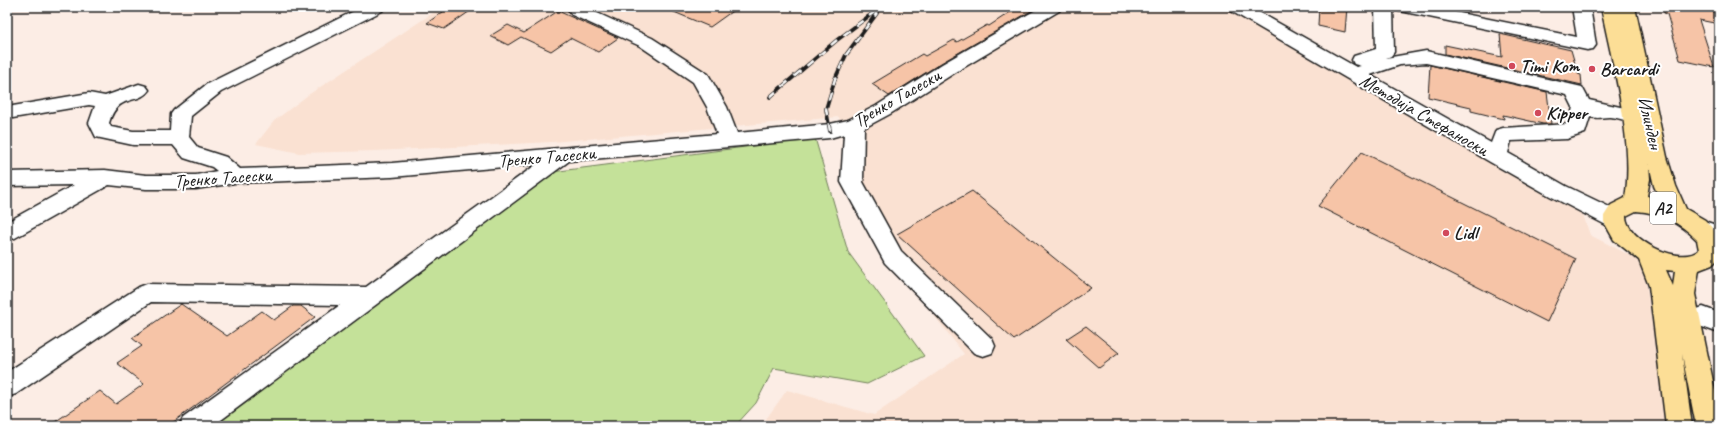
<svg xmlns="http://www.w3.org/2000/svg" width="1726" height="433" viewBox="0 0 1726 433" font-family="Caveat,sans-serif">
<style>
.built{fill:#fae1d2}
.green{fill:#c4e199;stroke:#707e5a}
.building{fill:#f6c4a7;stroke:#1c1c1c}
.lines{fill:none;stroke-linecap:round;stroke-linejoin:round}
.minor-casing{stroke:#1c1c1c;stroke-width:3}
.major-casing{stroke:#1c1c1c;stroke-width:3}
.minor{fill:#fff;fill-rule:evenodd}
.major{fill:#fcde96;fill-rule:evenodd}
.rail-casing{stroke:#1c1c1c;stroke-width:4}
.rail{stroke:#fff;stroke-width:2.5;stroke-dasharray:8;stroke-linecap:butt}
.poi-dot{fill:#d1495b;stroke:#fff;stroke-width:1.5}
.labels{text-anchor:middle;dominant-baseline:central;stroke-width:4;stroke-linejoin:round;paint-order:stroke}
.shield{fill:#fff;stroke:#606060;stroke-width:1}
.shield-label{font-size:18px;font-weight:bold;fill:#1c1c1c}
.poi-label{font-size:19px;font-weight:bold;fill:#1c1c1c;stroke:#fff;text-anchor:start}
.street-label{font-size:19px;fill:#1c1c1c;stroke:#fff}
</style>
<rect width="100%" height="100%" fill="#fcede5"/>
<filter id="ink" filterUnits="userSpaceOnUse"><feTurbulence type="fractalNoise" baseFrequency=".025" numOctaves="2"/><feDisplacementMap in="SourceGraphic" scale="8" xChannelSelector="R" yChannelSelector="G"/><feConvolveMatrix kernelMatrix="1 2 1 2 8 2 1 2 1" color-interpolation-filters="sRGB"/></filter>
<g filter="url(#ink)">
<path class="built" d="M442,7H1226L1581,209L1590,235L1643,262L1669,426H761L787,390L874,415L964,354L919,296L850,183L839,117L552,142L375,151L299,153L256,144L274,121L308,95Z"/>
<path class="green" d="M815,138L848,252L924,356L867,384L774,368L756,403L735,426H192L536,174Z"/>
<g class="building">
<path d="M450,7H476L444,29L427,23Z"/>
<path d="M662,7H738L710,27Z"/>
<path d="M1018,7H1038L941,63L889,96L872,84L922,54L925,56L954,40L957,42L987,25L989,26Z"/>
<path d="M1319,7H1347L1345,32L1318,26Z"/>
<path d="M1664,7H1719V24L1699,20L1714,67L1680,60L1667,14L1664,13Z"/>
<path d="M558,11L618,38L598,52L570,38L551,51L521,37L508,45L490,36L508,25L524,33Z"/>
<path d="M1500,34L1571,50L1578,74L1581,75L1582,85L1445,54V45L1502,57Z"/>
<path d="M1430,65L1547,92L1551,124H1543L1503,115L1504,119L1471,111V107L1428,97Z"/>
<path d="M1362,152L1576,259L1547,322L1318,206Z"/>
<path d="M972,191L1091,288L1014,340L897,234Z"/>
<path d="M181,304L227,336L262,311L274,320L293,306H301L315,317L168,426H49L100,391L116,404L144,384L117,363L142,346L132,338Z"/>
<path d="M1086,326L1119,353L1099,368L1066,339Z"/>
</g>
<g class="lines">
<defs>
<g id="minor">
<path d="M362,7H385L382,11L221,92L191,116L189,137L198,148L226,157L240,169L392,163L717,134L707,107L693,82L640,46L572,15L569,11L573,7H584L652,38L708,74L727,107L737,133L830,124L848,120L876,106L942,64L1041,7H1062L1059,11L956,72L890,114L864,128L863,182L901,251L992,339L995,346L992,353L983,356L974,353L885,263L841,182L844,134L830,138L569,161L213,426H179L183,418L340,305L151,302L16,394L7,397V372L139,287L147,284L366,287L537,164L392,177L235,183L196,189H146L109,185L15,238L7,240V222L74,185L7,186V172L105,170L146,175H196L217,171L212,167L184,158L173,145H133L96,137L89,123L95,106L89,105L7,119V107L89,93L105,96L139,84L146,86L149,90C138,106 118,92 109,123L111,127L133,131H170L171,114L174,110L207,84Z"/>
<path d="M1228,7H1250L1356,67L1361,66L1354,64L1352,60L1354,56L1376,49L1375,7H1393L1394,52L1391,56L1386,58L1426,51L1582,87L1589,100L1638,111L1641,116L1638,121C1627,123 1620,117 1609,117C1602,117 1599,119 1590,117L1585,133L1567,139L1511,141L1508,153L1566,186L1622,213L1625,219L1622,225L1614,227L1606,225L1550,196L1490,162L1231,11ZM1426,63L1567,95L1573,107L1569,124L1503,128L1496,130L1491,143L1370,75L1400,65Z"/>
<path d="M1396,7H1430L1577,37L1572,7H1590L1596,45L1593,49L1587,50L1405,12L1399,11Z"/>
<path d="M1698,219L1719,226V242L1690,233L1687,227L1690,221Z"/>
<path d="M1703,307L1719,313V333L1694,324L1691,317L1694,310Z"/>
</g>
<path id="major" d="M1601,7H1635L1667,157L1676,186L1686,209L1705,220L1713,229L1719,239V256L1716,261L1712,265L1699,270L1695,294L1719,410V426H1696L1682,354L1692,426H1666L1649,286L1639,260L1614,240L1604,222V216L1611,205L1625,198C1635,143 1612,63 1601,7ZM1649,164L1654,186L1660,199L1647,196L1650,179ZM1636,211C1661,213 1680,222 1697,240L1699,250C1681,267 1626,240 1626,216ZM1666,270L1675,271L1673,286Z"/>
</defs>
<use href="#minor" class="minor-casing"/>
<use href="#major" class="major-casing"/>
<use href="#minor" class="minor"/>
<use href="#major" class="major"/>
<defs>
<g id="rail">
<path d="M770,97L837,40L881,7"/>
<path d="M830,131L826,109L835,79L846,55L877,13"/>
</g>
</defs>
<use href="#rail" class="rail-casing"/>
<use href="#rail" class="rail"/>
</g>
</g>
<g class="poi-dot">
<circle cx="1512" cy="66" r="4"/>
<circle cx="1592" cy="69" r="4"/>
<circle cx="1538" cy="113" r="4"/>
<circle cx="1446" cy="233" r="4"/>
</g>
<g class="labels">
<rect class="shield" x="1650" y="192" width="26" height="32" rx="3"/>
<g class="shield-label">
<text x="1663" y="208">A2</text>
</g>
<g class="poi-label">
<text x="1520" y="66">Timi Kom</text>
<text x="1600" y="69">Barcardi</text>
<text x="1546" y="113">Kipper</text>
<text x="1454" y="233">Lidl</text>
</g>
<g class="street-label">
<text transform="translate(897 98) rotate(-30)">Тренко Тасески</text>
<text transform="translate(1424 115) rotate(30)">Методија Стефаноски</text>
<text transform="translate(1650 123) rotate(77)">Илинден</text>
<text transform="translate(547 157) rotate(-5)">Тренко Тасески</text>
<text transform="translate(223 178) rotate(-4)">Тренко Тасески</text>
</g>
</g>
<rect width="1726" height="433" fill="none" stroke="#fff" stroke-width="24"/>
<rect x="12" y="12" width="1702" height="409" fill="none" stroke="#1c1c1c" stroke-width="1.5" filter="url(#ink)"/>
</svg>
